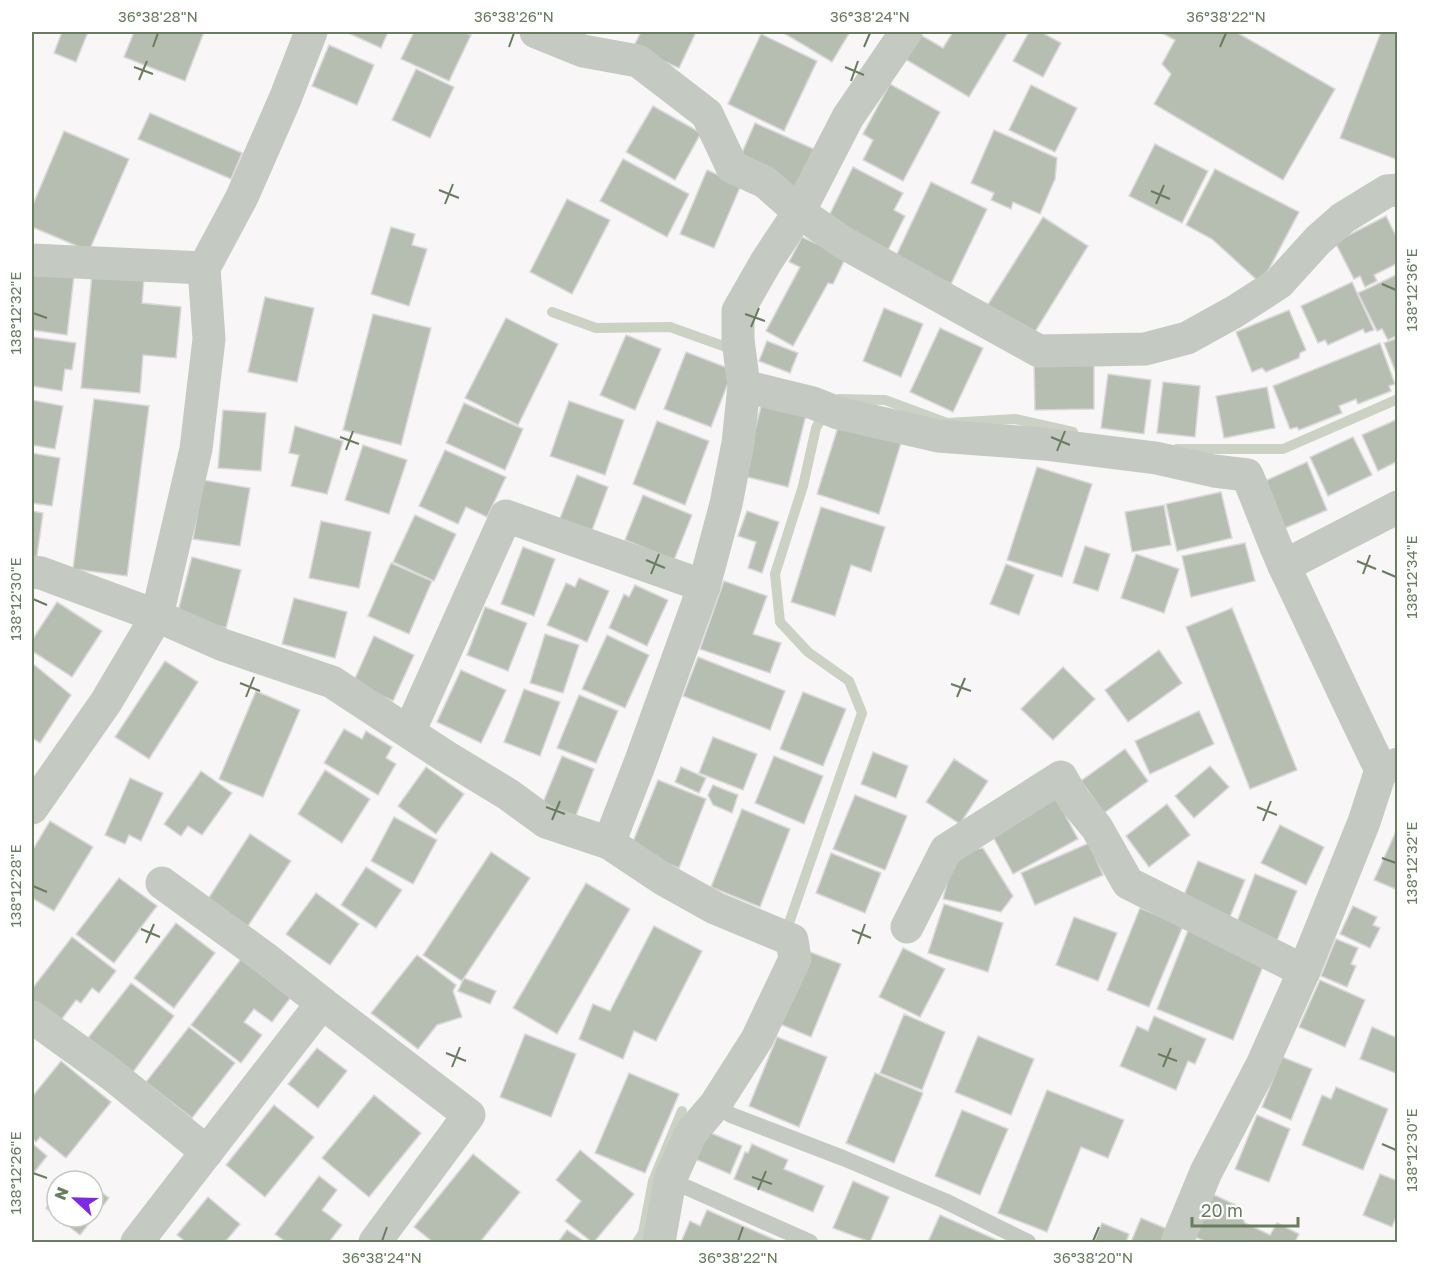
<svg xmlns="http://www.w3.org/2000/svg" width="1429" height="1274" viewBox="0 0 1429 1274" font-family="'Golos Text',sans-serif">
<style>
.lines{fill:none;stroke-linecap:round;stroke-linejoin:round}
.stream{stroke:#cbd2c4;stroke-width:10}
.building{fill:#b6beb1;stroke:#dbd8da;stroke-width:1.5}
.service{stroke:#c4cac1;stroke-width:16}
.minor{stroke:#c4cac1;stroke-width:33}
.ticks{fill:none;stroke:#687c5e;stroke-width:2}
.neatline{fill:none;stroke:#687c5e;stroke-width:2}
.ticks-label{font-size:15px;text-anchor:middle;fill:#687c5e}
</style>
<rect width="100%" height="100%" fill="#f9f6f8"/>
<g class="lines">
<g class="stream">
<path d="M552,312L596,328L670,327L726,347"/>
<path d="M839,399L885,400L947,423L1015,419L1073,432"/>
<path d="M1177,449H1283L1398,399"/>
<path d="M789,923L862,713L849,681L808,652L780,622L775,574L803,486L816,428L825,412"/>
<path d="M637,1242L643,1233L653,1181L682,1111"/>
</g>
</g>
<g class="building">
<path d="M62,32H88L76,62L54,53Z"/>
<path d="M134,32H204L185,81L124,57Z"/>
<path d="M346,32H388L381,48Z"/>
<path d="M414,32H463L471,35L449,81L401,59Z"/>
<path d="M641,32H696L679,68L633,48Z"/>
<path d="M782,32H850L832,62Z"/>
<path d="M953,32H1008L969,97L905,59L919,34L943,48Z"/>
<path d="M1029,32H1041L1061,43L1043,77L1013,61Z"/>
<path d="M1160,32H1236L1335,89L1283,180L1154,104L1171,74L1162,64L1175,40Z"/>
<path d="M1381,32H1398V160L1340,138Z"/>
<path d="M761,34L817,61L784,131L728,104Z"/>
<path d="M329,45L374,65L357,105L312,86Z"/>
<path d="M416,69L454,87L430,138L392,120Z"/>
<path d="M890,84L940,112L903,181L863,160L873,140L863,134Z"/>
<path d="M1031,85L1077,108L1055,152L1009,130Z"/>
<path d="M653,106L701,133L675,180L626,152Z"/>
<path d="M150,113L242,153L231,179L138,139Z"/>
<path d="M755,123L816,150L799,190L738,162Z"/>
<path d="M994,130L1057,158L1055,179L1040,214L1013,202L1011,209L991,200L994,193L971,183Z"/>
<path d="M64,131L129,159L89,251L32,227V207Z"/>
<path d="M1155,144L1208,171L1182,223L1129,196Z"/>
<path d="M623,159L689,194L667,237L600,201Z"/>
<path d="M853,167L903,193L894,210L905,216L887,252L826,222Z"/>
<path d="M1215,169L1299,212L1269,269L1258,281L1212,239L1186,225Z"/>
<path d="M707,170L741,185L714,248L680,234Z"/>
<path d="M931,182L987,209L951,284L895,258Z"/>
<path d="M567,199L610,220L572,294L530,272Z"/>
<path d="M1386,216L1398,240V263L1374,275L1377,281L1365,287L1360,276L1354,279L1335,242Z"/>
<path d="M1043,217L1088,246L1033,335L987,306Z"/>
<path d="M391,227L415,234L412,245L427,249L409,306L371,294Z"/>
<path d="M802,237L846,257L833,284L828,283L793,346L766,331L800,267L789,262Z"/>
<path d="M32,271L74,276L67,335L32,330Z"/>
<path d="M92,274L144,278L142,303L181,307L176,358L143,355L140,393L81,388Z"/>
<path d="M1398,274V335L1388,340L1382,329L1377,331L1358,293Z"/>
<path d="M1352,282L1374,330L1365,333L1363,329L1328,345L1325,340L1318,343L1301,306Z"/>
<path d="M265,297L314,308L297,382L248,372Z"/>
<path d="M884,308L923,324L901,377L863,361Z"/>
<path d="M1289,310L1306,350L1300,353L1299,358L1266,372L1262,368L1252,372L1236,332Z"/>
<path d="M373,314L431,328L401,445L343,430Z"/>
<path d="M506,318L558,344L518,425L465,398Z"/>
<path d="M940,328L983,348L953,412L910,392Z"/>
<path d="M626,335L661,349L635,410L600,395Z"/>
<path d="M32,337L76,343L72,370L65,369L62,391L32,386Z"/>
<path d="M1398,338V378L1384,343Z"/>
<path d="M767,341L798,353L790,373L759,361Z"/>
<path d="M1380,343L1395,384L1389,386L1391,391L1358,404L1356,399L1339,406L1342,413L1299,430L1297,427L1290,429L1273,386Z"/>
<path d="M686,352L733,370L711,427L664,409Z"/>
<path d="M1094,363V409L1035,410L1034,365Z"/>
<path d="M1108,374L1151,380L1144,434L1101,428Z"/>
<path d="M1163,382L1200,386L1195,437L1157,433Z"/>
<path d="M1267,387L1275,428L1224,438L1216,396Z"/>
<path d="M94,399L149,406L127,576L73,569Z"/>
<path d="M763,399L807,411L788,487L743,476Z"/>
<path d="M32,400L63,406L55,449L32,445Z"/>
<path d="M569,401L624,420L605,475L550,456Z"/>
<path d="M464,403L523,429L505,470L446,443Z"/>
<path d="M223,410L266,413L261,471L218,468Z"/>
<path d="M1398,419V461L1378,471L1362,435Z"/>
<path d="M657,421L709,441L685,505L633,484Z"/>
<path d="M839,424L901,443L879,514L817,494Z"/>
<path d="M295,426L343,441L327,494L291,486L299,455L289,453Z"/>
<path d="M1353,437L1372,475L1328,496L1310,457Z"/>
<path d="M363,445L407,460L389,514L345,500Z"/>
<path d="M445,450L506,477L487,517L466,507L458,524L419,506Z"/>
<path d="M32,453L60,458L52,506L32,503Z"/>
<path d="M1307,462L1327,510L1285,528L1265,481Z"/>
<path d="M1037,467L1092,484L1062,577L1007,560Z"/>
<path d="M577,475L608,487L591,533L559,521Z"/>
<path d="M203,480L250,488L240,546L193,539Z"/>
<path d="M1221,492L1232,538L1177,551L1166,504Z"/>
<path d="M643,495L692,515L674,560L625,540Z"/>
<path d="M1164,505L1171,545L1132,552L1125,512Z"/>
<path d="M821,507L885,527L871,572L851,565L835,616L791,602Z"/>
<path d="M32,511L43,513L36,563H32Z"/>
<path d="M747,511L779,522L762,573L748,568L756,542L738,536Z"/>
<path d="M415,515L456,534L434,581L393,562Z"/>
<path d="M321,521L371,532L359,588L309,578Z"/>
<path d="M1245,543L1255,581L1191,597L1182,556Z"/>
<path d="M1085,546L1110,554L1098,591L1073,583Z"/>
<path d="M523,547L555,559L534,616L501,604Z"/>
<path d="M1136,554L1179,569L1164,613L1121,598Z"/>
<path d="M192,557L241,570L226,628L177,615Z"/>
<path d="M391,563L432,581L409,634L368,616Z"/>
<path d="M1006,564L1034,575L1019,615L990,604Z"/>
<path d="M579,578L609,591L587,642L547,625L566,583L575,587Z"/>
<path d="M724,581L767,596L753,634L781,643L770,673L700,649Z"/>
<path d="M635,585L668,600L647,646L609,628L624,594L629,597Z"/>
<path d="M294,598L347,612L335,658L282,644Z"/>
<path d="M57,602L102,631L72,677L32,651V640Z"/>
<path d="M485,607L527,623L508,671L467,655Z"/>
<path d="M1232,608L1297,770L1250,789L1186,627Z"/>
<path d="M545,634L579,645L563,693L530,683Z"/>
<path d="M607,635L649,655L625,708L582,689Z"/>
<path d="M374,636L414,655L393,701L353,683Z"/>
<path d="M1159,650L1182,683L1128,722L1105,690Z"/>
<path d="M698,657L785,691L770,730L683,696Z"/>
<path d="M165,661L198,682L149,759L115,737Z"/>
<path d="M32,663L71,695L40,743L32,738Z"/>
<path d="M1063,667L1095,699L1053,740L1021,709Z"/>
<path d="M461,670L506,690L481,743L437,722Z"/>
<path d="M524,689L560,702L540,756L504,742Z"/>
<path d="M256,691L300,710L263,797L219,779Z"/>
<path d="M803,692L846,709L823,766L780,749Z"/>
<path d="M579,695L618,711L596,763L557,748Z"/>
<path d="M1199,711L1214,744L1150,774L1135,741Z"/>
<path d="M344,729L362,739L366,731L392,747L386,758L396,764L378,795L324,763Z"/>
<path d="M713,737L757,754L743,790L699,773Z"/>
<path d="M1125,749L1148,781L1104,813L1081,781Z"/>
<path d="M873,752L908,766L896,798L861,784Z"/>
<path d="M562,756L594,769L575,818L542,805Z"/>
<path d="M774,756L823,776L804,824L755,803Z"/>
<path d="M954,759L988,781L960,824L926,802Z"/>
<path d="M1210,766L1229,787L1194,818L1175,796Z"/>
<path d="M426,767L464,794L436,834L398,806Z"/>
<path d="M681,767L706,778L699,793L675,782Z"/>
<path d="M325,770L370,799L342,843L298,814Z"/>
<path d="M201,771L232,793L202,835L188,826L181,836L164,824Z"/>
<path d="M130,778L163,793L141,841L129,835L125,844L105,835Z"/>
<path d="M658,780L706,799L679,868L630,849Z"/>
<path d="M713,785L738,795L732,813L713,805L708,795Z"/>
<path d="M855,795L907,816L885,870L833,849Z"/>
<path d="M1056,798L1078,839L1013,874L991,833Z"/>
<path d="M1167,804L1190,835L1149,867L1126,836Z"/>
<path d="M742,809L790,829L760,907L711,887Z"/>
<path d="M394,817L437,840L413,884L371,861Z"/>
<path d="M50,821L93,847L54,911L32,898V851Z"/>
<path d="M1280,825L1324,847L1306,885L1261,863Z"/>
<path d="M1398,827V890L1374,880Z"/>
<path d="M250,834L291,861L248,926L208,899Z"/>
<path d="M1089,843L1103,875L1035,905L1021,873Z"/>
<path d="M983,848L1013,896L1001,912L943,899L955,852Z"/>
<path d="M491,852L530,878L462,981L423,955Z"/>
<path d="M831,853L881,873L865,913L816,893Z"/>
<path d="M1198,861L1245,880L1229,919L1182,900Z"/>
<path d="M366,867L402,890L376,928L341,905Z"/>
<path d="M1255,874L1297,891L1276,943L1235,927Z"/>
<path d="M119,878L157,906L114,963L76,934Z"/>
<path d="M586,883L630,909L557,1034L513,1008Z"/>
<path d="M316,893L359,924L330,965L286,934Z"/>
<path d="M944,904L1003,923L988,972L928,953Z"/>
<path d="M1353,906L1377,917L1373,925L1380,928L1370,948L1340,934Z"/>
<path d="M1140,908L1183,926L1149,1007L1107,990Z"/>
<path d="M1074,917L1117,933L1098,981L1056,965Z"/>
<path d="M176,923L215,953L174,1008L134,978Z"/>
<path d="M654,926L702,951L656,1041L634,1031L623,1059L579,1039L593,1004L610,1011Z"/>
<path d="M1189,928L1266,959L1233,1040L1157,1009Z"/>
<path d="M72,937L116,971L99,993L92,988L81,1003L76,1000L58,1024L32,1003V989Z"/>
<path d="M1336,939L1358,948L1351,964L1356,966L1347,987L1321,976Z"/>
<path d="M903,948L945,969L920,1017L879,997Z"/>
<path d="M810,952L841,964L811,1037L780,1024Z"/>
<path d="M417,955L456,985L453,991L462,1017L437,1025L418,1049L371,1013Z"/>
<path d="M241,959L291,997L272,1022L254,1009L244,1022L262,1035L241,1063L191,1025Z"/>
<path d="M464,978L496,991L490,1004L458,991Z"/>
<path d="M1320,980L1365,1000L1345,1047L1299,1027Z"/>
<path d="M131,983L174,1016L133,1072L88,1038Z"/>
<path d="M904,1014L945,1032L922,1090L880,1073Z"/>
<path d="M1154,1016L1206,1039L1195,1064L1188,1061L1176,1090L1120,1066L1137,1026L1148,1031Z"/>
<path d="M189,1027L235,1063L192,1118L146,1082Z"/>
<path d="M1372,1027L1395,1037L1398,1031V1074L1360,1059Z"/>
<path d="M525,1034L576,1054L551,1117L500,1097Z"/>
<path d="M978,1036L1034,1059L1011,1115L955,1092Z"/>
<path d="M777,1037L827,1057L799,1127L749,1106Z"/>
<path d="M317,1048L347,1071L318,1108L288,1084Z"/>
<path d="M1282,1057L1312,1069L1291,1120L1262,1107Z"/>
<path d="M61,1061L111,1102L66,1158L40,1137L36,1142L32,1138V1097Z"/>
<path d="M629,1073L679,1094L645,1173L595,1153Z"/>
<path d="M875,1073L923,1093L894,1163L846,1143Z"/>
<path d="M1336,1087L1388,1109L1363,1170L1302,1145L1322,1095L1331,1099Z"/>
<path d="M1047,1090L1124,1120L1108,1158L1081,1147L1047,1232L998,1213Z"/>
<path d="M374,1095L421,1133L369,1197L322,1158Z"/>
<path d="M274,1105L314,1137L265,1197L226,1165Z"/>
<path d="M962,1110L1008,1129L980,1195L935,1176Z"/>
<path d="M1257,1115L1290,1129L1269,1182L1235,1169Z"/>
<path d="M706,1131L742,1146L730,1174L695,1159Z"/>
<path d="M32,1143L47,1156L32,1175Z"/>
<path d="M752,1144L788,1160L784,1169L824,1186L813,1212L734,1179L745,1152L748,1153Z"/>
<path d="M580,1150L634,1194L594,1242H592L565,1221L581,1201L556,1180Z"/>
<path d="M473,1154L520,1192L480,1242H433L414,1227Z"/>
<path d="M75,1171L87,1181H67Z"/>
<path d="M1380,1174L1398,1181V1212L1392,1227L1363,1215Z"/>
<path d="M319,1176L337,1190L322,1210L342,1225L329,1242H286L275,1234Z"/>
<path d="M853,1181L889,1197L870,1242L833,1228Z"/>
<path d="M93,1186L109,1198L80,1235L57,1217H93Z"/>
<path d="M57,1193V1217L46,1208Z"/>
<path d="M1210,1193L1236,1205L1245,1223L1270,1235L1277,1223L1299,1234L1295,1242H1207L1190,1235Z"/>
<path d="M208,1197L240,1224L225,1242H186L177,1235Z"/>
<path d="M707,1210L780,1242H681L690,1221L700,1226Z"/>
<path d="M940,1215L997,1240L996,1242H928Z"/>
<path d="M1141,1218L1174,1232L1169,1242H1131Z"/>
<path d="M1102,1223L1129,1234L1126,1242H1094Z"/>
<path d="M567,1230L585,1242H558Z"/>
</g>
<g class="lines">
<g class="service">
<path d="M715,1105L731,1115L843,1158L945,1201L1028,1242"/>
<path d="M670,1180L810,1242"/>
</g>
<g class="minor">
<path d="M536,32L583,51L638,61L707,114L732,167L765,182L799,212L844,243L1039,351L1145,349L1187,338L1234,312L1279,283L1318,240L1343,218L1387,191L1398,190"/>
<path d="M32,260L204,268"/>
<path d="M744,386L813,403L838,413L938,436L1044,444L1156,458L1214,471L1247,475C1260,505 1271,537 1285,568C1317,635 1348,703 1381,770L1398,764"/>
<path d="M1284,566L1398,507"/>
<path d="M32,572L41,573L157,616L223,645L332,682L445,756L509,795L546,822L609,843L663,879L715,908L792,940L795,959L757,1039L715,1105L691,1133L670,1180L659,1242"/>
<path d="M409,732L506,516L704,586"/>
<path d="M32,808L106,702L157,616L196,449L209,339L204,268L242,197L285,99L311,32"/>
<path d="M609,843L640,763L704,586L726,504L738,443L744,386L738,340V311L766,262L799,212L848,117L906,32"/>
<path d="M162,883L265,958L322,1003"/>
<path d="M907,927L946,850L1061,777L1074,800L1097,828L1128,883L1304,971"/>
<path d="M32,1017L111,1074L207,1152"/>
<path d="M137,1242L322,1003L469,1115L375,1242"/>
<path d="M1177,1242L1206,1172L1262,1065L1304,971L1364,822L1381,770"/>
</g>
</g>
<path class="ticks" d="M153,47L158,33M509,47L514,33M864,47L870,33M1220,47L1226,33M134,67L153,74M845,67L864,75M139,80L147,61M851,81L858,61M439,190L459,198M1151,191L1170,199M445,204L453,184M1156,204L1164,185M1382,284L1396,290M33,313L47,318M745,314L765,321M751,327L759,308M340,437L359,444M1051,437L1070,445M346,450L353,431M1057,451L1065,431M646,560L665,568M1357,561L1376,569M1382,571L1396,577M651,574L659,554M1363,574L1370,555M33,599L47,605M240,683L260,691M951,684L971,691M246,697L254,677M957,697L965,678M546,807L565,814M1257,807L1277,815M552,820L560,801M1263,821L1271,801M1382,858L1396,863M33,886L47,892M141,929L160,937M852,930L871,938M146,943L154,924M858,944L865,924M446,1053L466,1061M1158,1054L1177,1061M452,1067L460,1047M1163,1067L1171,1048M1382,1144L1396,1150M33,1173L47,1178M752,1177L772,1184M758,1190L766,1171M382,1241L387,1227M738,1241L743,1227M1093,1241L1099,1227"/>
<rect width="1429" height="1274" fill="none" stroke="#ffffff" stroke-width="66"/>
<g transform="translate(75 1199) rotate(292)"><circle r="28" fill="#ffffff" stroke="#c3cbbf" stroke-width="1.5"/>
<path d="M0-4.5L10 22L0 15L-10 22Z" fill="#7e2ae5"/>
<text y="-9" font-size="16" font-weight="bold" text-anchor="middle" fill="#687c5e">N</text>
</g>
<path d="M1192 1217v9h106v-9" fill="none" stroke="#687c5e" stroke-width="3"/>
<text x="1201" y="1217" font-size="18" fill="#687c5e" stroke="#ffffff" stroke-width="4.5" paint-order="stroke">20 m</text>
<rect x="33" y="33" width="1363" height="1208" class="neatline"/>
<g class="ticks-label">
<text x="158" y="22">36°38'28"N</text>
<text x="514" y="22">36°38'26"N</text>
<text x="870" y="22">36°38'24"N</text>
<text x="1226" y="22">36°38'22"N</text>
<text transform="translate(1412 290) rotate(-90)" y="5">138°12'36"E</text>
<text transform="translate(16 313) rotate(-90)" y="5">138°12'32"E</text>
<text transform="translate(1412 577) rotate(-90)" y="5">138°12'34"E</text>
<text transform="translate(16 599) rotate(-90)" y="5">138°12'30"E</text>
<text transform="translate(1412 863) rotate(-90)" y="5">138°12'32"E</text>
<text transform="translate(16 886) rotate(-90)" y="5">138°12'28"E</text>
<text transform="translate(1412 1150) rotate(-90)" y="5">138°12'30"E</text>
<text transform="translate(16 1173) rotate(-90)" y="5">138°12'26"E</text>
<text x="382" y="1263">36°38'24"N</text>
<text x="738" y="1263">36°38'22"N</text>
<text x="1093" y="1263">36°38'20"N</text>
</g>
</svg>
